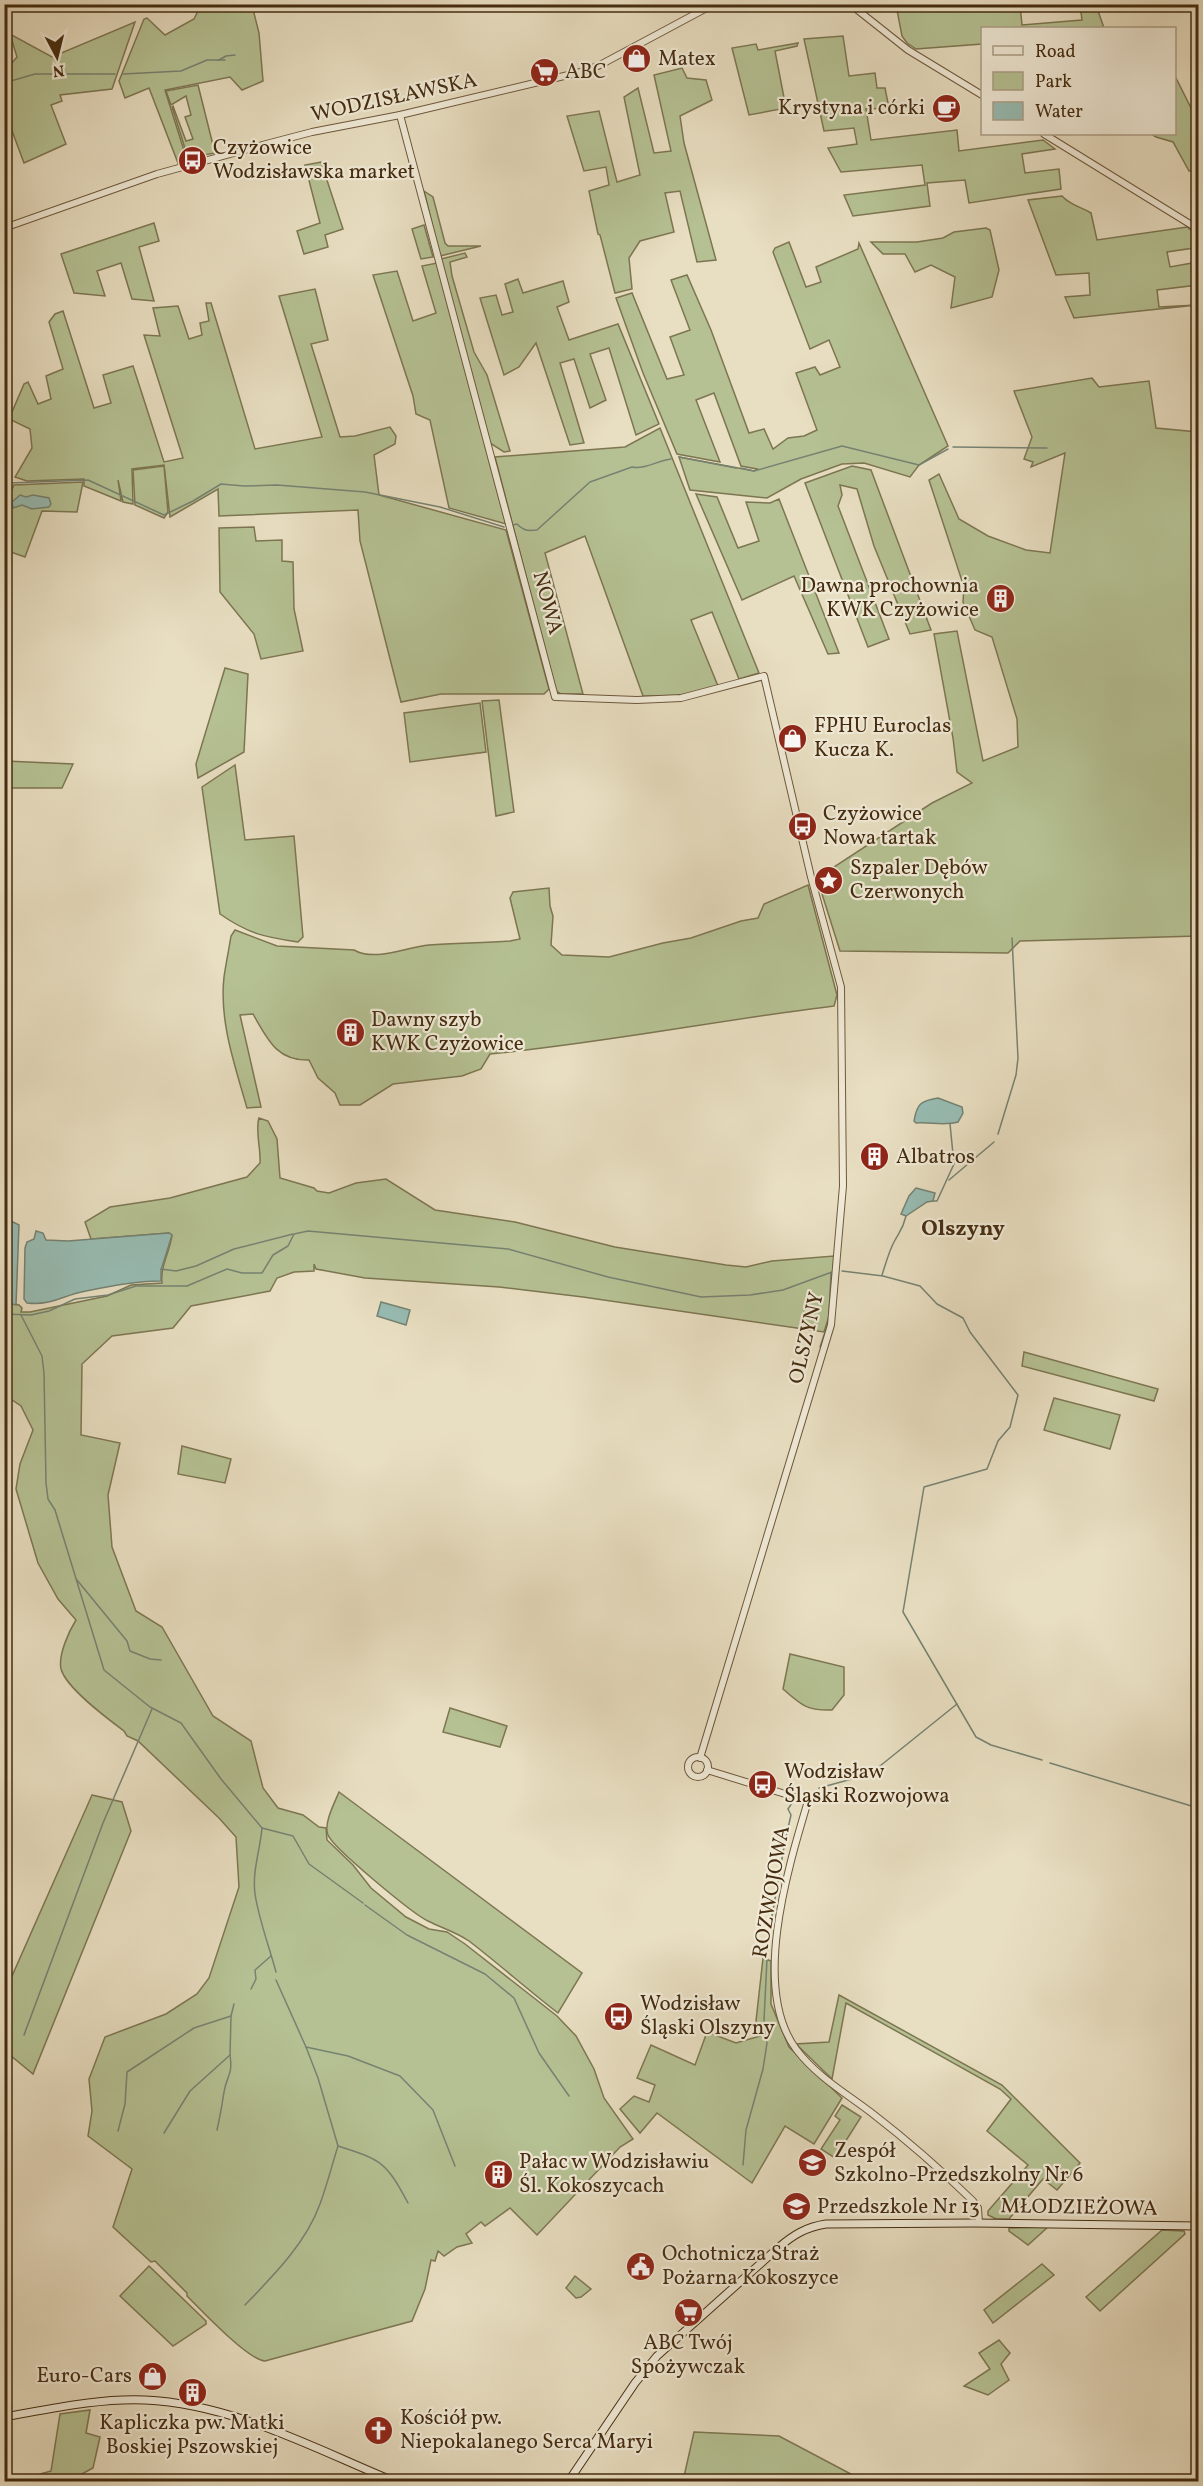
<svg xmlns="http://www.w3.org/2000/svg" width="1203" height="2486" viewBox="0 0 1203 2486" font-family="Vollkorn,serif">
<style>
.green{fill:#b5c193;stroke:#7d7652;stroke-width:1.5}
.water{fill:#97bcb3;stroke:#768272;stroke-width:1.5}
.lines{fill:none;stroke-linecap:round;stroke-linejoin:round}
.stream{stroke:#768272;stroke-width:1.5}
.tertiary-casing{stroke:#6e583c;stroke-width:8}
.secondary-casing{stroke:#452c10;stroke-width:9}
.tertiary{stroke:#f0ead7;stroke-width:6}
.secondary{stroke:#f0ead7;stroke-width:7}
.labels{text-anchor:middle;dominant-baseline:central;stroke-width:4.5;stroke-linejoin:round;paint-order:stroke}
.poi-label{font-size:21px;fill:#452c10;stroke:#f0ead7;text-anchor:start}
.street-label{font-size:21px;fill:#452c10;stroke:#f0ead7}
.neighbourhood-label{font-size:22px;font-weight:bold;fill:#452c10;stroke:#f0ead7}
</style>
<rect width="100%" height="100%" fill="#e8dec1"/>
<filter id="stains"><feTurbulence type="fractalNoise" baseFrequency=".00333" numOctaves="4"/><feColorMatrix values="0 0 0 0 .2 0 0 0 0 .09 0 0 0 0 .02 0 0 0 .5 -.17"/></filter>
<radialGradient id="worn" r=".72"><stop offset=".6" stop-color="#630" stop-opacity="0"/><stop offset="1" stop-color="#630" stop-opacity=".3"/></radialGradient>
<g class="green">
<path d="M201,5H221L230,9L241,5H252L259,33L263,81L242,90L230,77L165,90L187,160L178,163L149,88L125,98L119,81L144,19L147,18L165,35L194,19Z"/>
<path d="M896,5H1020L1022,25L1082,20L1080,5H1096L1104,28H982V44L916,49L907,43L902,36Z"/>
<path d="M135,22L112,89L60,95L62,101L51,105L66,144L24,163L8,120L5,119V71L17,57L10,34L52,57Z"/>
<path d="M843,36L849,76L875,73L877,88H885L889,108L866,109L871,140L957,130L959,151L1043,140L1055,149L1022,154L1025,173L1059,169L1061,189L969,203L965,180L927,183L930,206L853,216L844,195L925,185L922,165L841,172L828,148L857,144L854,128L824,131L804,39Z"/>
<path d="M798,43L797,46L775,51L786,108L749,115L732,48L756,44L758,50Z"/>
<path d="M682,68L687,78L706,80L712,100L680,116L684,143L716,260L697,262L680,191L665,193L674,232L640,241L629,258L632,289L615,293L600,235L598,234L589,191L609,185L606,167L584,171L567,116L599,111L617,182L640,175L624,97L638,88L654,153L671,151L654,75Z"/>
<path d="M1175,76L1198,122V170L1189,171L1173,142L1156,137L1151,134H1174Z"/>
<path d="M198,85L215,153L188,158L172,107L173,106L186,141L193,139L185,117L191,115L186,96L171,105L166,91Z"/>
<path d="M321,162L343,229L325,235L328,247L304,254L297,231L320,223L305,165Z"/>
<path d="M424,191L433,197L445,243L448,246H481L440,256Z"/>
<path d="M1062,196C1071,206 1080,206 1091,213L1097,240L1187,227L1198,236V244L1194,248L1167,252L1170,267L1198,262V285L1157,290L1159,307L1197,305L1074,318L1065,297L1090,295L1089,273L1056,275L1028,200Z"/>
<path d="M154,223L159,241L139,247L154,301L132,299L121,263L97,271L105,296L74,293L61,254Z"/>
<path d="M424,225L433,257L421,259L412,229Z"/>
<path d="M986,228L990,230L999,270L992,297L951,308L955,277L931,265L915,272L905,254H883L871,242H917L943,238L954,232Z"/>
<path d="M789,242L806,287L821,282L816,267L858,249L859,243L948,446L919,465L910,477L864,463L842,464L801,479L767,498L690,490L679,457L754,471L757,469L741,466L714,393L696,400L720,462L677,454L643,373L616,298L632,293L667,379L684,375L670,337L690,330L671,280L687,275L711,330L749,433L764,429L773,449L788,438L804,436L817,430L796,373L815,367L820,375L840,367L829,340L810,349L773,252L775,248Z"/>
<path d="M465,253L467,257L450,262L452,276L474,352L487,375L510,451L504,452L490,443L441,259Z"/>
<path d="M437,263L506,524L449,508L430,420L416,414L413,396L373,275L397,271L413,321L436,313L422,266Z"/>
<path d="M518,279L523,293L563,281L569,302L557,307L569,340L618,324L659,424L636,435L609,348L590,354L606,400L590,408L574,359L560,363L584,443L570,445L536,343L519,367L504,375L480,298L496,295L502,315L513,312L505,284Z"/>
<path d="M315,289L328,340L311,344L340,437L355,436L390,427L396,436L395,444L374,455L379,495L506,530L549,689L544,694H441L401,702L360,541L358,510L219,516L218,489L170,517L164,465L132,469L133,504L123,502L118,480L121,501L84,486V479L27,481L15,477L32,448L30,429L9,419L24,384L28,382L38,404L51,399L46,376L63,369L49,322L55,314L63,311L94,408L111,403L103,375L133,366L164,462L183,458L144,335L160,336L153,308L178,306L189,339L202,335L200,323L209,321L206,303H211L255,449L322,437L279,296Z"/>
<path d="M1092,378L1099,387L1149,381L1156,428L1198,432V936L1020,941L1008,953L840,951L817,878L932,803L972,783L957,772L953,738L934,634L957,631L983,761L1018,747L1017,719L992,637L975,630L963,602L964,587L929,480L939,474L959,519L988,536L1026,550L1050,553L1065,453L1031,467L1033,462L1024,459L1032,437L1014,391Z"/>
<path d="M660,428L759,673L739,679L712,612L691,620L718,686L681,696H643L585,536L545,553L583,694H561L556,691L495,457L625,447Z"/>
<path d="M164,466L168,512L164,518L135,505L133,470Z"/>
<path d="M852,466L871,470L931,630L910,634L874,546L857,489L840,485L842,495L838,506L889,639L868,647L805,483Z"/>
<path d="M83,482L77,512L42,511L25,557L5,550V502H8L5,500V486L12,489L14,485Z"/>
<path d="M696,494L717,497L738,548L759,541L746,502L770,503L779,499L839,653L828,654L794,576L742,600Z"/>
<path d="M254,527L256,541L282,540V561L293,562L294,609L303,651L261,659L254,634L220,592L219,528Z"/>
<path d="M225,668L248,674L244,752L198,778L196,764Z"/>
<path d="M499,700L514,812L496,816L482,701Z"/>
<path d="M480,703L486,752L410,762L404,713Z"/>
<path d="M5,761L73,764L62,788H5Z"/>
<path d="M235,765L245,840L294,836L303,937L298,942C264,937 249,934 220,914L202,787Z"/>
<path d="M808,885L837,995L834,1006C719,1020 605,1043 490,1054L481,1069L462,1076L393,1084L360,1105H340L335,1093L318,1078L309,1060C277,1061 268,1040 253,1014L240,1015L261,1107L247,1108C235,1066 219,1021 224,977C226,963 229,949 231,936L235,930L277,946L354,950C375,962 406,947 429,945C455,943 483,943 510,941L520,939L510,898L513,892L549,888L550,906L553,916L551,945L562,955L609,957L663,943L691,938L741,921L758,918L764,904Z"/>
<path d="M259,1118L268,1121L277,1139L280,1178L314,1188L317,1191L329,1193L356,1183L386,1179L435,1210L515,1222L615,1247L726,1265L746,1267L772,1261L834,1256L830,1313L824,1332L583,1297L499,1287L365,1278L316,1269L314,1264V1271L294,1272L277,1278L270,1291L191,1306L173,1328L112,1336L82,1364L81,1435L120,1443L108,1495L112,1547L136,1611L162,1627L213,1716L251,1741L263,1788L278,1808L303,1815L319,1827L326,1828L327,1840L353,1865L371,1888L406,1917L429,1929L447,1932L465,1944L557,2016L576,2036L594,2069L604,2098L633,2139L620,2147L537,2235L510,2208L485,2226L481,2222L466,2234L472,2243L457,2247L444,2256L438,2251L435,2261L431,2260L425,2289L412,2321L265,2361C248,2360 201,2310 187,2296V2293L155,2261L151,2262L113,2227L132,2169L88,2136L92,2111L89,2079L105,2037L166,2014L197,1994L209,1978L239,1887L236,1837L219,1818L138,1741L127,1736L124,1731C108,1719 66,1688 61,1669C58,1655 69,1631 76,1620L58,1599L38,1563L16,1489L20,1464L33,1430L21,1406L5,1395V1302L19,1305L22,1308L21,1312H30L107,1296L131,1285L162,1283C160,1266 170,1252 172,1235L169,1233L91,1239L85,1222L110,1207L170,1198L247,1177L260,1163C261,1149 255,1130 259,1118Z"/>
<path d="M1024,1352L1158,1389L1154,1401L1022,1366Z"/>
<path d="M1054,1398L1120,1415L1110,1449L1044,1430Z"/>
<path d="M182,1446L231,1459L225,1483L178,1474Z"/>
<path d="M790,1654L844,1667V1695L832,1710C807,1711 801,1705 783,1689Z"/>
<path d="M450,1708L507,1726L500,1747L443,1732Z"/>
<path d="M339,1792L582,1973L558,2013C528,1990 499,1964 469,1941C456,1932 442,1928 428,1921C413,1914 333,1848 328,1835C323,1824 335,1802 339,1792Z"/>
<path d="M92,1795L122,1802L131,1831L33,2074L5,2051V1992Z"/>
<path d="M763,1958L771,1961V2004L789,2047L842,2098L814,2144L785,2126L752,2183L657,2113L640,2133L620,2109L634,2096L649,2102L655,2085L637,2078L651,2045L695,2065L707,2032L736,2043L760,2036L756,2021Z"/>
<path d="M839,1995L1002,2085L1080,2163L1057,2190L1043,2179L1009,2219H996L988,2215V2211L1028,2165L987,2131L1011,2099L1000,2089L846,2003L832,2079L796,2044L829,2042Z"/>
<path d="M842,2105L861,2117L835,2158L821,2149L840,2120L835,2116Z"/>
<path d="M1048,2227L1028,2245L1009,2231V2228Z"/>
<path d="M1162,2230L1184,2231L1185,2234L1100,2311L1086,2297Z"/>
<path d="M1042,2264L1054,2275L993,2323L984,2310Z"/>
<path d="M149,2266L206,2321V2324L173,2346L120,2296Z"/>
<path d="M575,2276L591,2289L581,2297L576,2298L566,2288Z"/>
<path d="M999,2340L1010,2353L1001,2364L1009,2380L988,2395L964,2386L990,2369L979,2353Z"/>
<path d="M90,2410L86,2433L100,2437L93,2468L69,2481H40V2474L51,2471L60,2414Z"/>
<path d="M694,2432L779,2436L864,2481H793V2475L727,2479L726,2481H683Z"/>
</g>
<g class="water">
<path d="M20,495L26,497L33,495L49,498L51,504L49,507L32,509L22,505L13,508L12,502Z"/>
<path d="M938,1098L962,1107L963,1113L958,1122C945,1126 930,1122 916,1123L914,1121C917,1104 920,1101 938,1098Z"/>
<path d="M916,1188L935,1193L933,1201L927,1202L906,1216L901,1214L909,1196Z"/>
<path d="M5,1218L19,1225L16,1305L5,1302Z"/>
<path d="M36,1231L43,1233L46,1240L68,1241L169,1233L172,1235L161,1270V1281C135,1281 111,1286 86,1291C63,1295 52,1306 27,1303L24,1299L25,1248L27,1242L34,1239Z"/>
<path d="M381,1302L410,1310L406,1325L377,1316Z"/>
</g>
<g class="lines">
<g class="stream">
<path d="M219,60L226,56L235,55"/>
<path d="M123,74L181,71L207,60H225"/>
<path d="M4,83L35,74H115"/>
<path d="M953,447L1047,448"/>
<path d="M679,457L736,468"/>
<path d="M741,468L754,471L842,446L919,465L948,449"/>
<path d="M4,479L10,483L88,480L164,515L193,501L221,484L244,486L277,485L365,492L440,507L504,527"/>
<path d="M513,525L517,524C524,531 528,531 537,530L590,482L632,467C644,470 659,460 671,459"/>
<path d="M998,1134L1016,1075L1018,1058L1012,938"/>
<path d="M949,1180L994,1142"/>
<path d="M933,1201H937L954,1164L950,1124"/>
<path d="M161,1269L176,1271L196,1266L234,1249L293,1234"/>
<path d="M842,1271L883,1276L920,1286L937,1304L963,1318L970,1332L1018,1395L1010,1427L998,1441L987,1469L924,1487L903,1612L976,1737L991,1745L1042,1760"/>
<path d="M882,1275C885,1266 889,1251 894,1242C900,1231 903,1229 906,1216"/>
<path d="M4,1314L31,1315L49,1311L75,1299L108,1295L136,1286H187L227,1269L242,1273H262L273,1255L288,1246L294,1234L308,1231L508,1249L608,1277L701,1297L750,1295L783,1290L832,1272"/>
<path d="M829,1314L831,1273"/>
<path d="M21,1315L42,1356L44,1373L46,1483L48,1499L55,1510L104,1670L150,1707L181,1723L221,1779L262,1828L293,1836L309,1864L363,1903"/>
<path d="M820,1347L828,1323"/>
<path d="M77,1580L127,1641L130,1651L150,1659L161,1660"/>
<path d="M1050,1763L1198,1808"/>
<path d="M819,1788L870,1774L957,1704"/>
<path d="M800,1793L802,1792"/>
<path d="M262,1828C260,1851 252,1871 255,1894C259,1920 269,1946 276,1972"/>
<path d="M365,1905L407,1935L485,1974L514,1998L539,2053L569,2096"/>
<path d="M276,1980L306,2047L348,2056L400,2076L433,2110L455,2166"/>
<path d="M251,1989L256,1979L255,1970L271,1956"/>
<path d="M24,2035L103,1823L152,1709"/>
<path d="M306,2047L318,2078L338,2146C382,2160 386,2162 408,2203"/>
<path d="M217,2130C220,2117 222,2105 224,2092C227,2074 233,2076 230,2055"/>
<path d="M118,2131L125,2104L127,2072L194,2028L231,2016L234,2004"/>
<path d="M164,2133L190,2091L230,2055L231,2016"/>
<path d="M743,2165L746,2130L763,2069L767,2043L764,2020L768,1939L785,1841L791,1815L788,1809L792,1803"/>
<path d="M245,2305C274,2275 306,2243 320,2204C327,2185 332,2165 338,2146"/>
</g>
<defs>
<g id="tertiary">
<path d="M850,4L908,50L982,95"/>
<path d="M400,115L555,697L637,700L681,698L764,676L811,877L841,987L843,1186L831,1325L700,1758"/>
<path d="M1044,134L1198,229"/>
<path d="M4,228L157,174L270,143L312,132L400,115L585,71L600,65L714,4"/>
<circle cx="698" cy="1767" r="10"/>
<path d="M707,1770L808,1801C788,1868 751,1988 796,2049C816,2076 847,2094 873,2114C908,2141 941,2170 973,2201L978,2208L979,2223"/>
</g>
<g id="secondary">
<path d="M4,2417C50,2409 99,2398 145,2400C234,2404 315,2449 396,2482"/>
<path d="M568,2482L635,2383L657,2356L778,2248C793,2235 806,2227 826,2224L974,2223L1198,2226"/>
</g>
</defs>
<use href="#tertiary" class="tertiary-casing"/>
<use href="#secondary" class="secondary-casing"/>
<use href="#tertiary" class="tertiary"/>
<use href="#secondary" class="secondary"/>
</g>
<defs>
<symbol id="shop-disc" viewBox="-11 -11 22 22"><circle r="9.5" fill="#8f2418" stroke="#f0ead7"/><path d="M-5-2.5h2.3a2.7 3.5 0 0 1 5.4 0H5L5.5 6h-11ZM-1.5-2.5h3a1.5 2.3 0 0 0-3 0Z" fill="#fff"/></symbol>
<symbol id="supermarket-disc" viewBox="-11 -11 22 22"><circle r="9.5" fill="#8f2418" stroke="#f0ead7"/><path d="M-6-5.5h2.5l.6 2H6L4.5 2H-2.5L-4.4-4H-6ZM-1.5 3.2a1.3 1.3 0 1 0 .1 0ZM3 3.2a1.3 1.3 0 1 0 .1 0Z" fill="#fff"/></symbol>
<symbol id="cafe-disc" viewBox="-11 -11 22 22"><circle r="9.5" fill="#8f2418" stroke="#f0ead7"/><path d="M-5.5-4.5H6V0H3Q3 3.5 0 3.5H-2.5Q-5.5 3.5-5.5 0ZM3-3.2v2h1.7v-2ZM-6 4.5H4V6H-6Z" fill="#fff"/></symbol>
<symbol id="bus-disc" viewBox="-11 -11 22 22"><circle r="9.5" fill="#8f2418" stroke="#f0ead7"/><path d="M-5-6H5V4H4V6H2V4H-2V6H-4V4H-5ZM-3.5-4V0h7V-4ZM-3.5 1.2v1.5H-2V1.2ZM2 1.2v1.5H3.5V1.2Z" fill="#fff"/></symbol>
<symbol id="building-disc" viewBox="-11 -11 22 22"><circle r="9.5" fill="#8f2418" stroke="#f0ead7"/><path d="M-4-6H4V6H1V3H-1V6H-4ZM-2.5-4.3h1.7v1.8h-1.7ZM.8-4.3h1.7v1.8H.8ZM-2.5-1h1.7V.8h-1.7ZM.8-1h1.7V.8H.8Z" fill="#fff"/></symbol>
<symbol id="sight-disc" viewBox="-11 -11 22 22"><circle r="9.5" fill="#8f2418" stroke="#f0ead7"/><path d="M0-6L1.8-2.2L6-1.7L2.9 1.2L3.7 5.4L0 3.3L-3.7 5.4L-2.9 1.2L-6-1.7L-1.8-2.2Z" fill="#fff"/></symbol>
<symbol id="school-disc" viewBox="-11 -11 22 22"><circle r="9.5" fill="#8f2418" stroke="#f0ead7"/><path d="M0-5L7-2L0 1L-7-2ZM-4 1L0 2.5L4 1V4Q0 6-4 4Z" fill="#fff"/></symbol>
<symbol id="civic-disc" viewBox="-11 -11 22 22"><circle r="9.5" fill="#8f2418" stroke="#f0ead7"/><path d="M-.6-6.5H3V-4.5H.6V-3L4-1V1h2V6H-6V1h2V-1L-.6-3ZM-1.2 2.5V6h2.4V2.5Z" fill="#fff"/></symbol>
<symbol id="church-disc" viewBox="-11 -11 22 22"><circle r="9.5" fill="#8f2418" stroke="#f0ead7"/><path d="M-1.2-6h2.4v3.5h3.3v2.4h-3.3V6h-2.4V-.1h-3.3v-2.4h3.3Z" fill="#fff"/></symbol>
</defs>
<g fill-rule="evenodd">
<use href="#shop-disc" x="620" y="42" width="33" height="33"/>
<use href="#supermarket-disc" x="528" y="56" width="33" height="33"/>
<use href="#cafe-disc" x="930" y="92" width="33" height="33"/>
<use href="#bus-disc" x="176" y="144" width="33" height="33"/>
<use href="#building-disc" x="984" y="582" width="33" height="33"/>
<use href="#shop-disc" x="776" y="722" width="33" height="33"/>
<use href="#bus-disc" x="786" y="810" width="33" height="33"/>
<use href="#sight-disc" x="812" y="864" width="33" height="33"/>
<use href="#building-disc" x="334" y="1016" width="33" height="33"/>
<use href="#building-disc" x="858" y="1140" width="33" height="33"/>
<use href="#bus-disc" x="746" y="1768" width="33" height="33"/>
<use href="#bus-disc" x="602" y="2000" width="33" height="33"/>
<use href="#school-disc" x="796" y="2146" width="33" height="33"/>
<use href="#building-disc" x="482" y="2158" width="33" height="33"/>
<use href="#school-disc" x="780" y="2190" width="33" height="33"/>
<use href="#civic-disc" x="624" y="2250" width="33" height="33"/>
<use href="#supermarket-disc" x="672" y="2296" width="33" height="33"/>
<use href="#shop-disc" x="136" y="2360" width="33" height="33"/>
<use href="#building-disc" x="176" y="2376" width="33" height="33"/>
<use href="#church-disc" x="362" y="2414" width="33" height="33"/>
</g>
<g class="labels">
<g class="poi-label">
<text x="658" y="59">Matex</text>
<text x="565" y="72">ABC</text>
<text x="925" y="108" text-anchor="end">Krystyna i córki</text>
<text x="213" y="148">Czyżowice<tspan x="213" dy="24">Wodzisławska market</tspan></text>
<text x="979" y="586" text-anchor="end">Dawna prochownia<tspan x="979" dy="24">KWK Czyżowice</tspan></text>
<text x="814" y="726">FPHU Euroclas<tspan x="814" dy="24">Kucza K.</tspan></text>
<text x="823" y="814">Czyżowice<tspan x="823" dy="24">Nowa tartak</tspan></text>
<text x="850" y="868">Szpaler Dębów<tspan x="850" dy="24">Czerwonych</tspan></text>
<text x="371" y="1020">Dawny szyb<tspan x="371" dy="24">KWK Czyżowice</tspan></text>
<text x="896" y="1157">Albatros</text>
<text x="784" y="1772">Wodzisław<tspan x="784" dy="24">Śląski Rozwojowa</tspan></text>
<text x="640" y="2004">Wodzisław<tspan x="640" dy="24">Śląski Olszyny</tspan></text>
<text x="834" y="2151">Zespół<tspan x="834" dy="24">Szkolno-Przedszkolny Nr 6</tspan></text>
<text x="519" y="2162">Pałac w Wodzisławiu<tspan x="519" dy="24">Śl. Kokoszycach</tspan></text>
<text x="817" y="2207">Przedszkole Nr 13</text>
<text x="662" y="2254">Ochotnicza Straż<tspan x="662" dy="24">Pożarna Kokoszyce</tspan></text>
<text x="688" y="2343" text-anchor="middle">ABC Twój<tspan x="688" dy="24">Spożywczak</tspan></text>
<text x="132" y="2376" text-anchor="end">Euro-Cars</text>
<text x="400" y="2418">Kościół pw.<tspan x="400" dy="24">Niepokalanego Serca Maryi</tspan></text>
<text x="192" y="2423" text-anchor="middle">Kapliczka pw. Matki<tspan x="192" dy="24">Boskiej Pszowskiej</tspan></text>
</g>
<g class="street-label">
<text transform="translate(394 98) rotate(-12)">WODZISŁAWSKA</text>
<text transform="translate(547 603) rotate(75)">NOWA</text>
<text transform="translate(807 1338) rotate(-77)">OLSZYNY</text>
<text transform="translate(772 1892) rotate(-80)">ROZWOJOWA</text>
<text transform="translate(1079 2208) rotate(1)">MŁODZIEŻOWA</text>
</g>
<g class="neighbourhood-label">
<text x="963" y="1229">Olszyny</text>
</g>
</g>
<rect width="1203" height="2486" fill="none" stroke="#e8dec1" stroke-width="24"/>
<rect x="6" y="6" width="1191" height="2474" fill="none" stroke="#452c10" stroke-width="3"/>
<rect x="12" y="12" width="1179" height="2462" fill="none" stroke="#452c10" stroke-width="1.5"/>
<rect x="981" y="27" width="195" height="108" fill="#f0ead7" stroke="#ac9e87" stroke-width="1.5"/>
<rect x="993" y="46" width="30" height="9" fill="#f0ead7" stroke="#ac9e87" stroke-width="1.5"/>
<text x="1035" y="57" font-size="18" fill="#452c10">Road</text>
<rect x="993" y="72" width="30" height="18" fill="#b5c193" stroke="#ac9e87" stroke-width="1.5"/>
<text x="1035" y="87" font-size="18" fill="#452c10">Park</text>
<rect x="993" y="102" width="30" height="18" fill="#97bcb3" stroke="#ac9e87" stroke-width="1.5"/>
<text x="1035" y="117" font-size="18" fill="#452c10">Water</text>
<g transform="translate(57 57) rotate(173)" stroke="#f0ead7" stroke-width="4.5" paint-order="stroke">
<path d="M0-4.5L10 22L0 15L-10 22Z" fill="#452c10"/>
<text y="-9" font-size="16" font-weight="bold" text-anchor="middle" fill="#452c10">N</text>
</g>
<rect width="100%" height="100%" filter="url(#stains)"/>
<rect width="100%" height="100%" fill="url(#worn)"/>
</svg>
